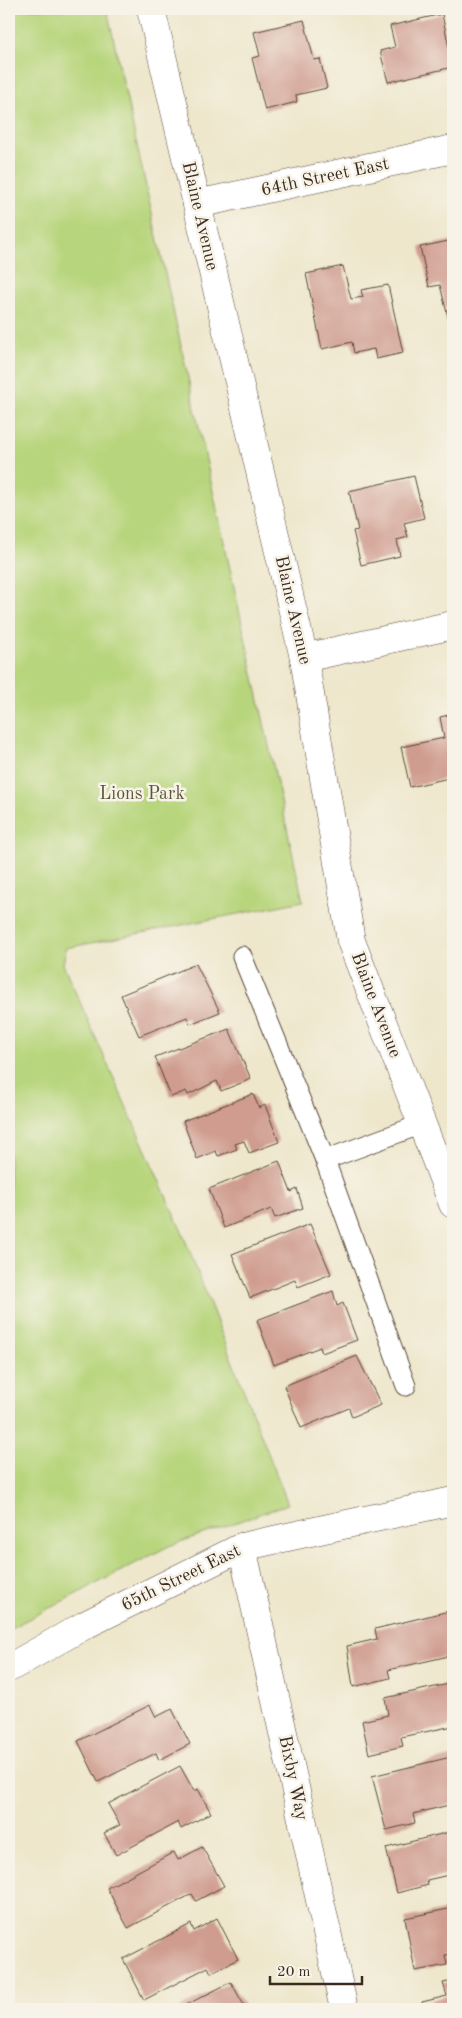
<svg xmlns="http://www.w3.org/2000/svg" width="462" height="2018" viewBox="0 0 462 2018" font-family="'Old Standard TT',serif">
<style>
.green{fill:#b7d57c;stroke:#79804d}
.building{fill:#cf9c8f}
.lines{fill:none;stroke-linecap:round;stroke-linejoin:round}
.lane-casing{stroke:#564638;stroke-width:21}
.street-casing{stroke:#564638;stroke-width:29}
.secondary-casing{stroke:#564638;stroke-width:29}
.lane{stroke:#fff;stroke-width:19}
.street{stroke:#fff;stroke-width:28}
.secondary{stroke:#fff;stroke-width:28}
.labels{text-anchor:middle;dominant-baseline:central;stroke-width:5;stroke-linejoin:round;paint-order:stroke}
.street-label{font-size:18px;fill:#3b2a1e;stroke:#f7f3e8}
.park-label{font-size:18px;fill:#5a5536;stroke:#f7f3e8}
</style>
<rect width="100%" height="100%" fill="#f7f3e8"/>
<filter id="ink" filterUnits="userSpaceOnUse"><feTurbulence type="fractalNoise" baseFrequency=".02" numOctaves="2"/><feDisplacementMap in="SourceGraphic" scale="10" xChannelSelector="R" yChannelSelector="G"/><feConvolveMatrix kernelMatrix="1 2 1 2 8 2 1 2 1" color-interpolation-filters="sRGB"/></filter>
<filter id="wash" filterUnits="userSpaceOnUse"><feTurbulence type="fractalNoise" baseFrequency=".0096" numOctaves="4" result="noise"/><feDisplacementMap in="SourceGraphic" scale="20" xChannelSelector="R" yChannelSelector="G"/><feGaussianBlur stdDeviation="1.12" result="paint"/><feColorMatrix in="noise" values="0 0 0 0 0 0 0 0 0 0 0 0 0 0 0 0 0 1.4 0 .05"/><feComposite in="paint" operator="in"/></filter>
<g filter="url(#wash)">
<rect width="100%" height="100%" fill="#eee7cc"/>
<path class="green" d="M9,9H107L303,901L66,948L63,964L182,1232L288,1504L169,1546L9,1629Z"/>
<g id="blocks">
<g class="building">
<path d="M442,14L453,67L388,82L380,51L395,47L390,26Z"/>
<path d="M304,20L314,60L320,59L327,88L296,95L297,102L265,110L252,58L260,56L254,32Z"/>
<path d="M453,240V320L449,321L440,285L429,287L420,247Z"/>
<path d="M343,266L351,299L363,297L361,290L388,285L403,353L376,359L374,349L354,353L352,342L322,349L306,274Z"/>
<path d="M414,476L424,518L404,523L408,537L397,540L400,556L361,565L353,531L358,530L349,491Z"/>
<path d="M453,714V777L410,787L401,747L444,738L440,717Z"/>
<path d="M196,964L220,1012L190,1024L187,1017L139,1036L121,995Z"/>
<path d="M229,1029L251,1079L221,1091L217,1081L188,1095L186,1091L171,1097L155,1057Z"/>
<path d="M253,1094L259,1108L265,1105L279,1142L249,1153L244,1141L235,1144L237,1149L218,1156L216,1151L197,1159L183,1121Z"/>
<path d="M279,1161L291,1192L297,1189L303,1208L275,1218L271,1209L224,1228L209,1189Z"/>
<path d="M310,1224L331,1274L298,1287L295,1280L250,1298L232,1254Z"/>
<path d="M333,1291L337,1306L343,1303L357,1340L322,1353L320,1347L274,1365L257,1320Z"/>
<path d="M357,1356L381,1405L352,1417L349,1408L301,1428L284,1386Z"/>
<path d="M449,1611L453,1629V1655L388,1670L390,1678L353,1687L347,1646L377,1639L375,1629Z"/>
<path d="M453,1683V1726L401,1737L403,1746L369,1754L362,1721L388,1715L385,1698Z"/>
<path d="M150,1705L156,1717L172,1709L190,1744L159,1760L156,1753L98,1782L78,1741Z"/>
<path d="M451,1757L453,1804L413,1814L415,1823L386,1830L372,1776Z"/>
<path d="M180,1766L194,1791L198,1789L211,1813L181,1829L178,1822L116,1855L104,1833L120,1825L108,1804Z"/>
<path d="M453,1831V1874L427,1880L428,1885L397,1893L386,1848Z"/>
<path d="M202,1847L224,1886L196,1901L192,1894L128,1928L107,1888L174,1852L178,1860Z"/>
<path d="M453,1908V1954L445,1955L447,1965L415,1971L405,1918Z"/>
<path d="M217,1918L238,1959L211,1973L208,1967L144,2000L123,1959L191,1924L194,1931Z"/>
<path d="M453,1981V2009H423L422,2002L447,1996L443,1983Z"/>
<path d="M231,1982L246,2009H178Z"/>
</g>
</g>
</g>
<g filter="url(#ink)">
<use href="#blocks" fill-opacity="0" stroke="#564638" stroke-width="1"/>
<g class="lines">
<defs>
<g id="lane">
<path d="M242,956L325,1160L422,1124"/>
<path d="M325,1160L406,1386"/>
</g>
<g id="street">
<path d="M197,204L453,149"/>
<path d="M304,658L453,625"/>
<path d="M242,1547L344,2009"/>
</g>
<g id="secondary">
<path d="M151,9L304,658L351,941L453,1204"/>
<path d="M9,1668L85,1625L242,1547L453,1501"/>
</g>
</defs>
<use href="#lane" class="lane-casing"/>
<use href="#street" class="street-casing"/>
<use href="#secondary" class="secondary-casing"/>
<use href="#lane" class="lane"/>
<use href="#street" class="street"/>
<use href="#secondary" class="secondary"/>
</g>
</g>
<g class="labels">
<g class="street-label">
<text transform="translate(325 177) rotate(-12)">64th Street East</text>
<text transform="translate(200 216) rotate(77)">Blaine Avenue</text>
<text transform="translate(293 610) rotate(77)">Blaine Avenue</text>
<text transform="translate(376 1005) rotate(69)">Blaine Avenue</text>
<text transform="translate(181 1578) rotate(-26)">65th Street East</text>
<text transform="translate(293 1778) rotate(78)">Bixby Way</text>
</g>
<g class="park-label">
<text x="142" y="794">Lions Park</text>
</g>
</g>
<rect width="462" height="2018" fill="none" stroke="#f7f3e8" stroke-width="30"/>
<path d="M270 1976v8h92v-8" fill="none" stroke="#3b2a1e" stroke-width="2.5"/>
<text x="277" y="1976" font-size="15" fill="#3b2a1e" stroke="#f7f3e8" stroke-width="4" paint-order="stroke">20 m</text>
</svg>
